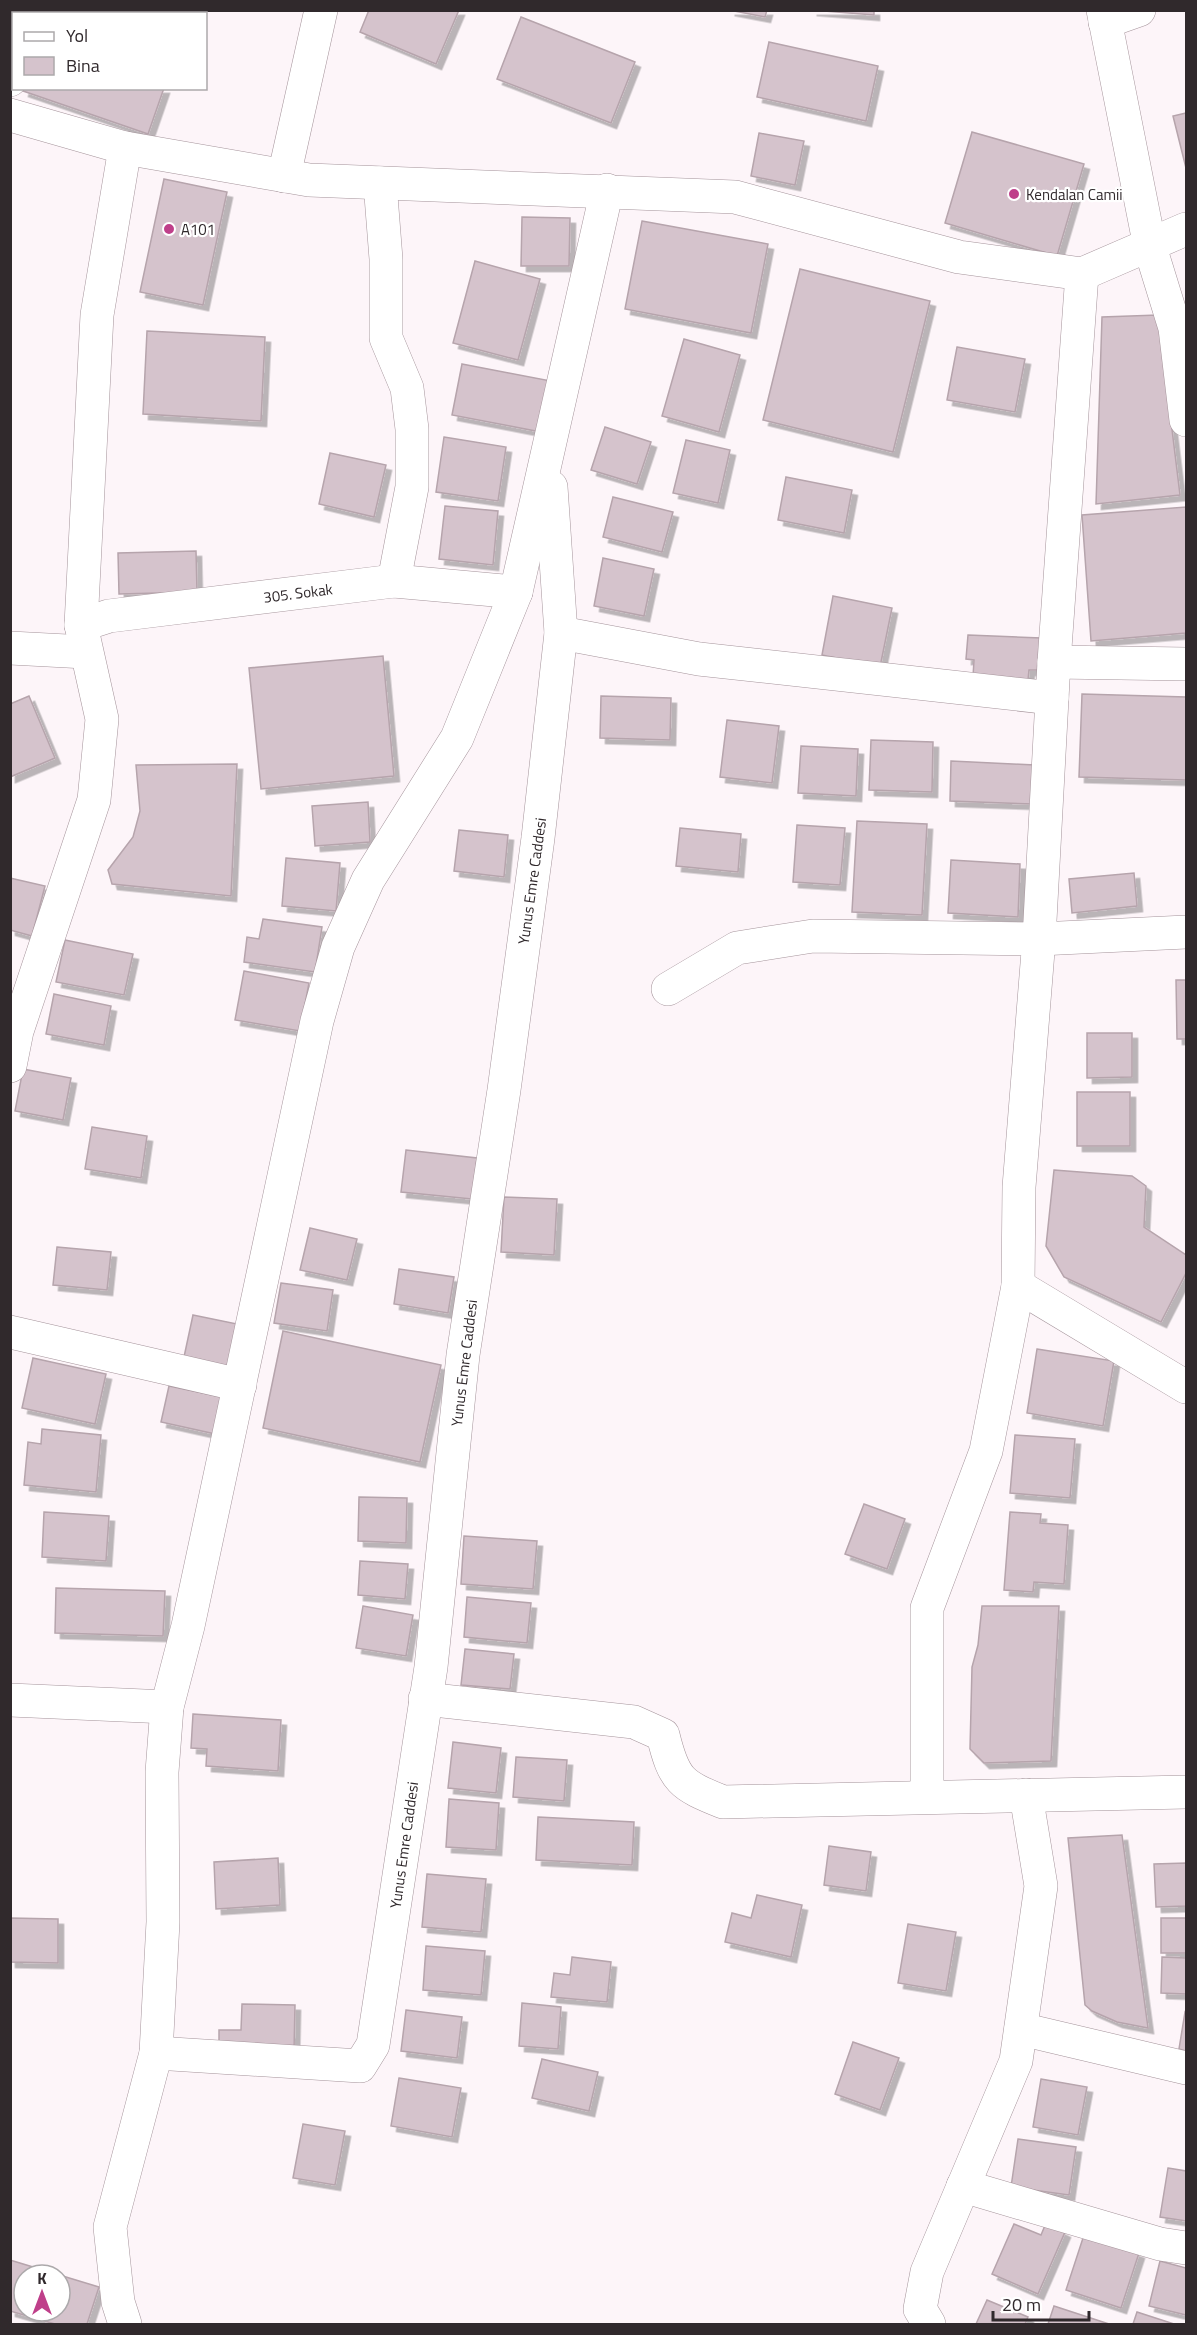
<svg xmlns="http://www.w3.org/2000/svg" width="1197" height="2335" viewBox="0 0 1197 2335" font-family="'Titillium Web',sans-serif">
<style>
.building{fill:#d5c3cc;stroke:#b6a4ac;stroke-width:1.5;fill-rule:evenodd;filter:url(#shadow)}
.lines{fill:none;stroke-linecap:round;stroke-linejoin:round}
.minor-casing{stroke:#a5949b;stroke-width:34}
.minor{stroke:#fff;stroke-width:33}
.poi-dot{fill:#bf3f8a;stroke:#fff;stroke-width:2}
.labels{text-anchor:middle;dominant-baseline:central;stroke-width:4.5;stroke-linejoin:round;paint-order:stroke}
.poi-label{font-size:15px;fill:#30292c;stroke:#fff;text-anchor:start}
.street-label{font-size:15px;fill:#30292c;stroke:#fff}
</style>
<defs>
<filter id="shadow"><feDropShadow dx="5.5" dy="5.5" stdDeviation="0" flood-color="#0004"/></filter>
</defs>
<rect width="100%" height="100%" fill="#fdf5f9"/>
<g class="building">
<path d="M369,10H459L436,64L360,32Z"/>
<path d="M729,10H767L765,17Z"/>
<path d="M811,10H874V15Z"/>
<path d="M521,17L635,62L611,123L497,79Z"/>
<path d="M769,42L878,66L866,121L757,97Z"/>
<path d="M24,88H164L148,134L23,91Z"/>
<path d="M1186,113V168L1173,116Z"/>
<path d="M972,132L1084,164L1057,256L945,223Z"/>
<path d="M759,133L804,141L795,185L751,176Z"/>
<path d="M164,179L227,192L203,305L140,292Z"/>
<path d="M522,217L570,218L569,266H521Z"/>
<path d="M642,221L768,244L751,333L625,309Z"/>
<path d="M475,261L540,279L518,360L453,343Z"/>
<path d="M800,269L930,301L893,452L763,420Z"/>
<path d="M1158,315L1180,495L1096,504L1102,317Z"/>
<path d="M147,331L265,337L261,421L143,414Z"/>
<path d="M684,339L740,355L719,432L662,416Z"/>
<path d="M957,347L1025,359L1015,412L947,400Z"/>
<path d="M462,364L551,381L541,432L452,415Z"/>
<path d="M605,427L651,442L637,484L591,470Z"/>
<path d="M444,437L506,447L498,501L436,492Z"/>
<path d="M686,440L730,450L718,503L673,493Z"/>
<path d="M330,453L386,465L374,517L319,504Z"/>
<path d="M786,477L852,490L844,533L778,520Z"/>
<path d="M613,497L673,512L662,552L603,537Z"/>
<path d="M445,506L498,511L493,565L439,559Z"/>
<path d="M1186,507V633L1091,641L1082,515Z"/>
<path d="M196,551L197,592L119,594L118,553Z"/>
<path d="M603,558L654,569L644,616L594,606Z"/>
<path d="M833,596L892,608L880,667L822,655Z"/>
<path d="M968,635L1041,638L1039,670H1029L1028,680L973,677L974,660L966,659Z"/>
<path d="M383,656L394,776L261,789L249,668Z"/>
<path d="M1082,694L1186,697V780L1079,777Z"/>
<path d="M29,696L55,758L10,777V704Z"/>
<path d="M601,696L671,698L670,740L600,738Z"/>
<path d="M727,720L779,726L772,783L720,777Z"/>
<path d="M871,740L933,742L932,792L869,790Z"/>
<path d="M801,746L858,749L856,796L798,793Z"/>
<path d="M951,761L1035,765L1033,804L950,801Z"/>
<path d="M237,764L231,896L112,884L108,870L133,837L140,811L136,765Z"/>
<path d="M368,802L370,842L315,846L312,806Z"/>
<path d="M857,821L927,824L922,915L852,912Z"/>
<path d="M797,825L845,828L840,885L793,882Z"/>
<path d="M680,828L741,834L738,872L676,866Z"/>
<path d="M459,830L508,835L504,877L454,871Z"/>
<path d="M286,858L340,863L336,911L282,906Z"/>
<path d="M951,860L1020,864L1018,917L948,913Z"/>
<path d="M1134,873L1137,906L1072,913L1069,879Z"/>
<path d="M10,878L45,886L32,936L10,930Z"/>
<path d="M263,919L322,927L315,972L244,962L247,937L259,939Z"/>
<path d="M65,940L133,954L124,995L56,982Z"/>
<path d="M244,971L309,983L300,1031L235,1020Z"/>
<path d="M1176,980H1186V1039H1177Z"/>
<path d="M54,994L111,1006L104,1045L46,1034Z"/>
<path d="M1087,1033H1132V1077L1087,1078Z"/>
<path d="M23,1069L71,1078L63,1120L15,1111Z"/>
<rect x="1077" y="1092" width="53" height="54"/>
<path d="M92,1127L147,1136L141,1178L85,1169Z"/>
<path d="M406,1150L477,1158L472,1199L401,1192Z"/>
<path d="M1054,1170L1132,1176L1146,1186L1144,1227L1186,1255V1273L1161,1322L1064,1277L1046,1246Z"/>
<path d="M504,1197L557,1199L554,1255L501,1252Z"/>
<path d="M310,1228L357,1239L347,1280L300,1270Z"/>
<path d="M57,1247L111,1252L107,1290L53,1285Z"/>
<path d="M399,1269L454,1277L448,1313L394,1304Z"/>
<path d="M281,1283L333,1290L327,1331L274,1323Z"/>
<path d="M193,1315L242,1325L233,1367L184,1357Z"/>
<path d="M283,1331L441,1365L420,1462L263,1428Z"/>
<path d="M1037,1349L1114,1361L1103,1426L1027,1413Z"/>
<path d="M33,1358L106,1374L95,1424L22,1408Z"/>
<path d="M169,1386L227,1398L220,1435L161,1422Z"/>
<path d="M42,1429L101,1435L96,1492L24,1485L28,1442L41,1444Z"/>
<path d="M1015,1435L1075,1439L1070,1498L1010,1493Z"/>
<path d="M359,1497L407,1498L406,1543L358,1541Z"/>
<path d="M864,1504L905,1519L887,1569L845,1554Z"/>
<path d="M44,1512L109,1516L106,1561L42,1557Z"/>
<path d="M1010,1512L1041,1514L1040,1523L1068,1525L1064,1584L1034,1582L1033,1592L1004,1590Z"/>
<path d="M464,1536L537,1541L533,1589L461,1584Z"/>
<path d="M360,1561L408,1564L405,1599L358,1595Z"/>
<path d="M56,1588L165,1591L163,1636L55,1633Z"/>
<path d="M467,1597L531,1603L527,1643L464,1637Z"/>
<path d="M363,1606L413,1615L406,1656L356,1648Z"/>
<path d="M982,1606H1059L1051,1761L984,1763L970,1749L972,1667L978,1645Z"/>
<path d="M465,1649L514,1654L510,1689L461,1685Z"/>
<path d="M193,1714L281,1720L278,1771L206,1766L207,1749L191,1748Z"/>
<path d="M453,1742L501,1748L496,1793L448,1788Z"/>
<path d="M516,1757L567,1760L564,1801L513,1797Z"/>
<path d="M449,1799L499,1803L496,1850L446,1847Z"/>
<path d="M538,1817L634,1822L632,1865L536,1860Z"/>
<path d="M1122,1835L1148,2028L1117,2022L1092,2011L1085,2005L1068,1838Z"/>
<path d="M829,1846L871,1852L866,1891L824,1885Z"/>
<path d="M278,1858L280,1905L216,1909L214,1862Z"/>
<path d="M1186,1863V1906L1156,1907L1154,1864Z"/>
<path d="M427,1874L486,1879L481,1932L422,1927Z"/>
<path d="M757,1895L802,1905L791,1957L725,1942L732,1913L751,1918Z"/>
<path d="M10,1918L58,1919V1963L10,1962Z"/>
<rect x="1161" y="1918" width="25" height="35"/>
<path d="M908,1924L956,1932L946,1991L898,1983Z"/>
<path d="M426,1946L485,1951L481,1995L423,1990Z"/>
<path d="M572,1957L611,1962L607,2002L551,1997L554,1973L570,1975Z"/>
<path d="M1162,1957L1186,1958V1994L1161,1993Z"/>
<path d="M522,2003L561,2007L558,2049L519,2046Z"/>
<path d="M242,2004L295,2005L294,2051L219,2049V2030H241Z"/>
<path d="M406,2010L462,2017L457,2058L401,2051Z"/>
<path d="M1185,2012L1186,2013V2051L1179,2049Z"/>
<path d="M853,2042L899,2058L880,2110L835,2094Z"/>
<path d="M542,2059L598,2072L589,2111L532,2098Z"/>
<path d="M399,2078L461,2088L452,2137L391,2126Z"/>
<path d="M1041,2079L1087,2087L1078,2135L1033,2127Z"/>
<path d="M303,2124L345,2131L335,2185L293,2178Z"/>
<path d="M1018,2139L1076,2147L1069,2195L1011,2187Z"/>
<path d="M1168,2168L1186,2171V2221L1160,2217Z"/>
<path d="M1046,2223L1065,2232L1038,2294L992,2274L1014,2224L1041,2235Z"/>
<path d="M1084,2235L1139,2253L1121,2308L1066,2290Z"/>
<path d="M10,2260L99,2287L87,2324H55L10,2311ZM24,2275H60V2311H24Z"/>
<path d="M1160,2261L1186,2268V2315L1149,2306Z"/>
<path d="M987,2300L1028,2317L1025,2324H976Z"/>
<path d="M1054,2306L1109,2324H1048Z"/>
<path d="M1137,2312L1174,2324H1133Z"/>
</g>
<g class="lines">
<defs>
<g id="minor">
<path d="M1103,10L1150,247L1175,328L1186,420"/>
<path d="M32,14L33,10"/>
<path d="M1105,22L1139,10"/>
<path d="M10,80L14,71"/>
<path d="M10,115L125,148L309,180L735,197L959,257L1082,274L1186,229"/>
<path d="M284,176L321,10"/>
<path d="M380,183L386,259V338L407,388L412,429V487L394,581"/>
<path d="M81,625L109,616L394,581L516,592"/>
<path d="M561,633L699,659L1052,698"/>
<path d="M10,648L86,652"/>
<path d="M1054,662L1186,664"/>
<path d="M668,989L737,948L813,936L1039,939L1186,932"/>
<path d="M10,1066L17,1031L94,800L102,719L81,625L97,315L125,148"/>
<path d="M1018,1286L1186,1387"/>
<path d="M10,1332L240,1385"/>
<path d="M425,1699L634,1722L663,1735C674,1781 681,1785 723,1802L1186,1792"/>
<path d="M10,1700L167,1707"/>
<path d="M927,1797V1608L986,1451L1018,1286L1019,1187L1039,939L1054,662L1082,274"/>
<path d="M1021,2029L1186,2068"/>
<path d="M156,2053L360,2066L373,2045L431,1667L463,1355L504,1090L538,838L561,633L551,487"/>
<path d="M963,2186L1160,2244L1186,2248"/>
<path d="M125,2324L118,2302L110,2227L156,2053L163,1922L162,1772L167,1707L188,1626L317,1021L338,947L368,880L457,738L516,592L607,190"/>
<path d="M929,2324L920,2309L927,2272L1016,2061L1041,1886L1026,1795"/>
</g>
</defs>
<use href="#minor" class="minor-casing"/>
<use href="#minor" class="minor"/>
</g>
<g class="poi-dot">
<circle cx="1014" cy="194" r="6"/>
<circle cx="169" cy="229" r="6"/>
</g>
<g class="labels">
<g class="poi-label">
<text x="1026" y="194">Kendalan Camii</text>
<text x="181" y="229">A101</text>
</g>
<g class="street-label">
<text transform="translate(298 593) rotate(-7)">305. Sokak</text>
<text transform="translate(532 881) rotate(-82)">Yunus Emre Caddesi</text>
<text transform="translate(464 1363) rotate(-83)">Yunus Emre Caddesi</text>
<text transform="translate(404 1845) rotate(-82)">Yunus Emre Caddesi</text>
</g>
</g>
<rect width="1197" height="2335" fill="none" stroke="#30292c" stroke-width="24"/>
<rect x="12" y="12" width="195" height="78" fill="#ffffff" stroke="#aca9ab" stroke-width="1.5"/>
<rect x="24" y="32" width="30" height="9" fill="#ffffff" stroke="#aca9ab" stroke-width="1.5"/>
<text x="66" y="42" font-size="18" fill="#30292c">Yol</text>
<rect x="24" y="57" width="30" height="18" fill="#d5c3cc" stroke="#aca9ab" stroke-width="1.5"/>
<text x="66" y="72" font-size="18" fill="#30292c">Bina</text>
<g transform="translate(42 2293)"><circle r="28" fill="#ffffff" stroke="#aca9ab" stroke-width="1.5"/>
<path d="M0-4.5L10 22L0 15L-10 22Z" fill="#bf3f8a"/>
<text y="-9" font-size="16" font-weight="bold" text-anchor="middle" fill="#30292c">K</text>
</g>
<path d="M993 2311v9h96v-9" fill="none" stroke="#30292c" stroke-width="3"/>
<text x="1002" y="2311" font-size="18" fill="#30292c" stroke="#ffffff" stroke-width="4.5" paint-order="stroke">20 m</text>
</svg>
